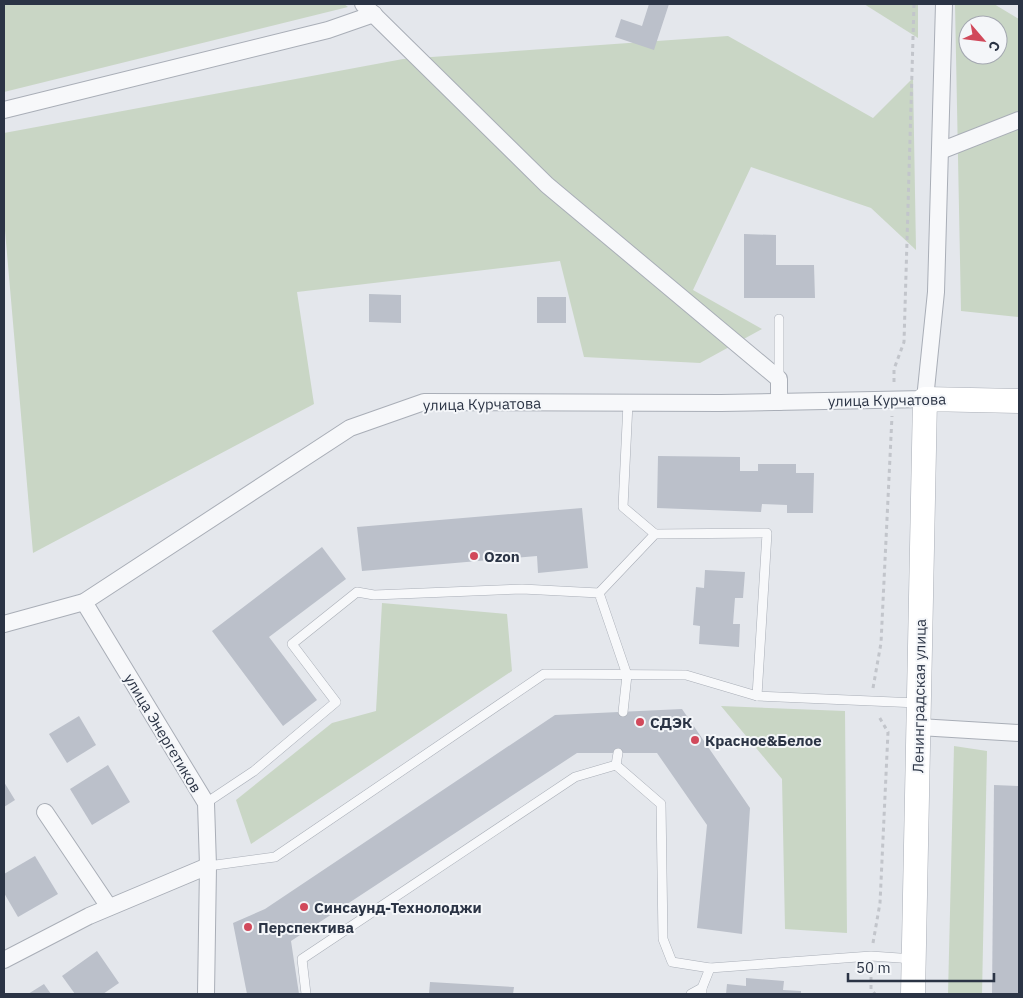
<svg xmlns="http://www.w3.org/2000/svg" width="1023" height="998" viewBox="0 0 1023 998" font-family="'IBM Plex Sans',sans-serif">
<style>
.green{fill:#c9d6c5;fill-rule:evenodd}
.building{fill:#bbc0ca}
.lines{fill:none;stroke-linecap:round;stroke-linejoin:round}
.service-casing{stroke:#a9aeb7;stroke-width:10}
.minor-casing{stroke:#a9aeb7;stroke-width:18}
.secondary-casing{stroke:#a9aeb7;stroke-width:25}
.path{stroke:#c2c5cb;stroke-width:3;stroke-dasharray:4 4;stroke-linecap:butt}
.service{stroke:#f7f8fa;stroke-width:9}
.minor{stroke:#f7f8fa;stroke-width:16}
.secondary{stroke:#fff;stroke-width:24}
.poi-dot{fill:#d1495b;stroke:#f4f6f9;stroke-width:2}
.labels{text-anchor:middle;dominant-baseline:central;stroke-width:4;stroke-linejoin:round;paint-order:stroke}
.street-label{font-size:15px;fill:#2b3445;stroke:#f4f6f9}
.poi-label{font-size:15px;font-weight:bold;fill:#2b3445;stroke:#f4f6f9;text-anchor:start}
</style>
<rect width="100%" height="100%" fill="#e4e7ec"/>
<g class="green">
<path d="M4,4H344L348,7L4,92Z"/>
<path d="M864,4H918V38Z"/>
<path d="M955,4H994L1019,19V317L961,311ZM968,25H998V55H968Z"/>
<path d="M728,36L873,118L913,78L916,250L871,208L751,167L693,290L762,329L700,363L584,357L560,261L297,292L314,404L33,553L4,219V133L403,59Z"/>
<path d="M382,603L507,614L512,671L251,844L236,800L332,723L376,711Z"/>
<path d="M721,706L845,711L847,933L785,929L782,779Z"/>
<path d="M954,746L987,751L982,994H948Z"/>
</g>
<g class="building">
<path d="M649,4H669L654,50L615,37L621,19L642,26Z"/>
<path d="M744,234L776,235V265H814L815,298H744Z"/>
<path d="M369,294L401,295V323L369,322Z"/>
<rect x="537" y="297" width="29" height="26"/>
<path d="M658,456L740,457V471H758V464H796V473H814L813,513H787V505L762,504L761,512L657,508Z"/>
<path d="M582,508L588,568L538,573L537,556L362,571L357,527Z"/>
<path d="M322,547L346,579L269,637L317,700L283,726L212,631Z"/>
<path d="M705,570L745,572L743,598H735L733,624H740L739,647L699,644L700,626L693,625L696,587L704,588Z"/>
<path d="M682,709L750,808L742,934L697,928L707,825L657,753H577L291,941L299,994H247L233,923L265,909L555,715Z"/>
<path d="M79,716L96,745L67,763L49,734Z"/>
<path d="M108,765L130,802L92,825L70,789Z"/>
<path d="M4,782L15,800L4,807Z"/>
<path d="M994,785L1019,786V994H992Z"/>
<path d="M35,856L58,894L18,917L4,893V874Z"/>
<path d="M97,951L119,983L103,994H75L62,976Z"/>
<path d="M746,978L784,981L783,990L801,991V994H726L727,984L746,986Z"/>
<path d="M430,982L514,987L513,994H429Z"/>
<path d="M44,984L51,994H28Z"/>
</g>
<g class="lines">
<defs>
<g id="service">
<path d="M779,378V319"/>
<path d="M628,403L623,507L655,534"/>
<path d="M599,593L655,534L767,533L757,696"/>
<path d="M616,765L618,753"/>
<path d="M206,803L254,771L336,702L292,644L357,592L374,595L522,589L599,593L627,675L623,712"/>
<path d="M208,866L275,857L544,674L686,675L757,696L918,703"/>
<path d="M306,994L302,959L575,777L616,765L661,804L663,939L672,962L710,968L871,956L914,959"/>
<path d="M691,994L702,988"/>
<path d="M702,994V988L710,968"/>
</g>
<g id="minor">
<path d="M363,4L547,185L779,379V402"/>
<path d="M4,110L328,30L374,14"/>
<path d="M940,151L1019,120"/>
<path d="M84,602L206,803L208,866L206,994"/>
<path d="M4,624L84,602L350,428L424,402L721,403L925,399L936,292L944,4"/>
<path d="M919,727L1019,733"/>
<path d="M45,812L109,907"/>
<path d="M4,960L89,916L208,866"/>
</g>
<path id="secondary" d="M913,994L925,399L1019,401"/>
</defs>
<use href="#service" class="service-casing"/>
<use href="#minor" class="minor-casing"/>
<use href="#secondary" class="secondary-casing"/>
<g class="path">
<path d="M894,382V369L904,342L914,4"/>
<path d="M873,688L881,643L892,416"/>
<path d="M873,943L880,903L888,732L878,715"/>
<path d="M871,969V989L875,994"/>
</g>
<use href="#service" class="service"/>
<use href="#minor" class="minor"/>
<use href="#secondary" class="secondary"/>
</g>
<g class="poi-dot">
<circle cx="474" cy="556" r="5"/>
<circle cx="640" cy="722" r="5"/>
<circle cx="695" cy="740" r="5"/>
<circle cx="304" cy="907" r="5"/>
<circle cx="248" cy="927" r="5"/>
</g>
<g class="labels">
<g class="street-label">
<text transform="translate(887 400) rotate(-1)">улица Курчатова</text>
<text transform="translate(482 404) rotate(-1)">улица Курчатова</text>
<text transform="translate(919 696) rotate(-89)">Ленинградская улица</text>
<text transform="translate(163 733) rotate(59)">улица Энергетиков</text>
</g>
<g class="poi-label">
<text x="484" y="556">Ozon</text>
<text x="650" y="722">СДЭК</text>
<text x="705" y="740">Красное&amp;Белое</text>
<text x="314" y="907">Синсаунд-Технолоджи</text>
<text x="258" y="927">Перспектива</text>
</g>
</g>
<rect width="1023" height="998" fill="none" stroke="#2b3445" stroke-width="10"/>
<g transform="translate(983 40) rotate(118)"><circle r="24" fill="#f4f6f9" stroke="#a4a8b1"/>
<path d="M0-4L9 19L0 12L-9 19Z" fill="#d1495b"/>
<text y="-8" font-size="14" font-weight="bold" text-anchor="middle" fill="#2b3445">С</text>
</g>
<path d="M848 973v8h146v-8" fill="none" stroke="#2b3445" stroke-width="2.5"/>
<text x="856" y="973" font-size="15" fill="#2b3445" stroke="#f4f6f9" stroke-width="4" paint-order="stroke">50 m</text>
</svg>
